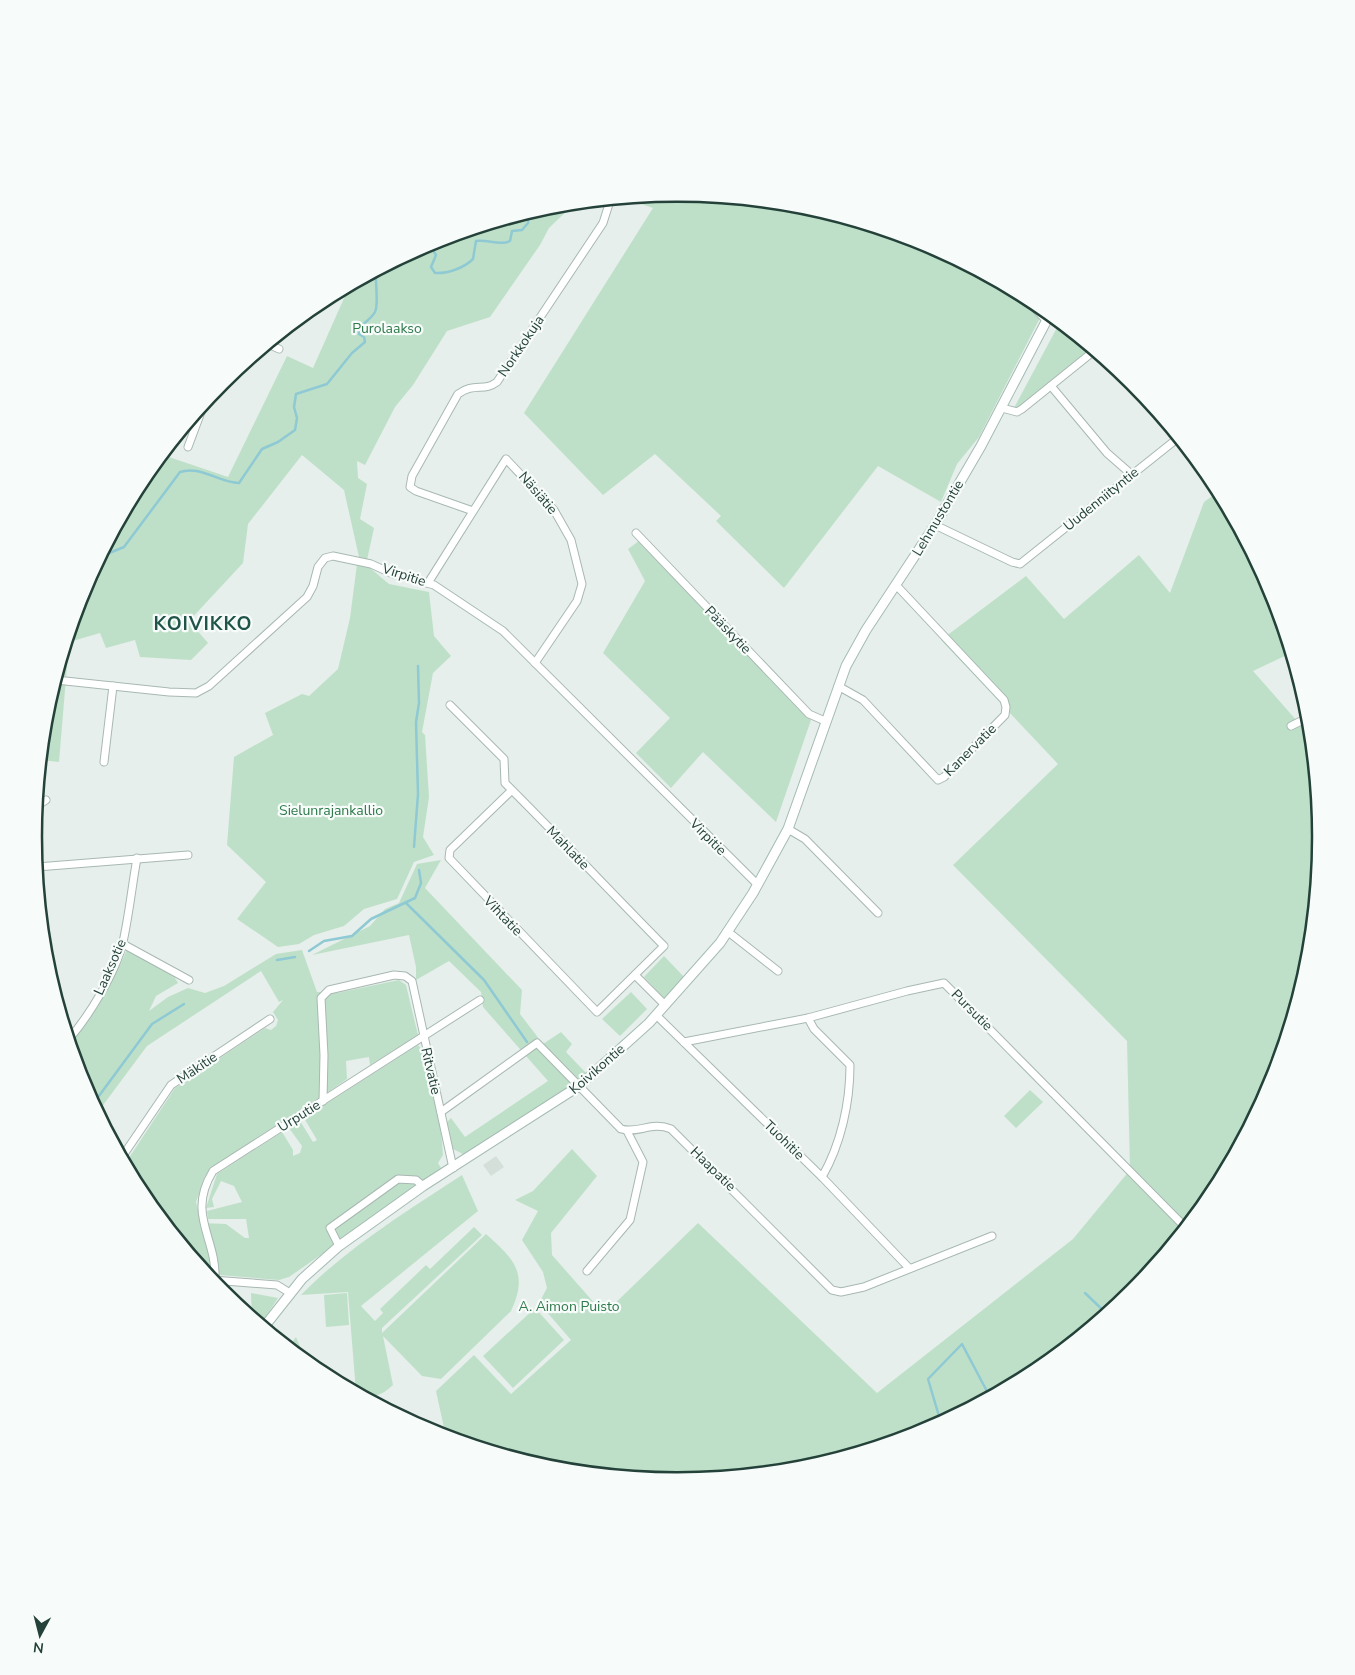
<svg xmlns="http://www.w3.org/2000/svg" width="1355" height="1675" viewBox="0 0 1355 1675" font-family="'Nunito Sans',sans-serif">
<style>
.built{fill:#d4dfda}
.green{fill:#bfe0c8}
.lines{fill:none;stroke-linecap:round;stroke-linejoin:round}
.stream{stroke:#8ec9d4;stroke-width:2.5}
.street-casing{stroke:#a8b8b2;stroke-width:9}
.secondary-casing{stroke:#a4bbb3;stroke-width:11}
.street{stroke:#fff;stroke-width:7}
.secondary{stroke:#fff;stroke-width:9}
.labels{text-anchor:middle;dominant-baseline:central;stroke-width:4.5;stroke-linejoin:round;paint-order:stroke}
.park-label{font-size:14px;fill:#2d7a4b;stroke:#f7fbf9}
.street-label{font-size:14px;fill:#24423a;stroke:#f7fbf9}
.district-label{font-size:19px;font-weight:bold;letter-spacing:1px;fill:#1f5548;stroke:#f7fbf9}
.rim{fill:none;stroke:#24423a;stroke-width:2.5}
</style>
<rect width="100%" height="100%" fill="#e6efeb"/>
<path class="built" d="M496,1156L504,1167L491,1176L483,1165Z"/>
<g class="green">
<path d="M678,194L803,206L924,243L1035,302L1044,310L979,437L957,464L941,502L878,466L784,588L716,521L721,516L655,454L603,495L524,413L653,208L626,199Z"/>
<path d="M574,204L549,228L540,245L490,317L447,331L413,385L395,407L365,465L357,461L358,478L367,484L360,519L374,528L367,560L359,557L344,490L302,455L248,524L243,563L189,621L208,643L191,660L140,657L135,640L106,648L100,633L69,642L59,762L41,760L46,712L83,591L142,480L163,455L228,477L287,356L313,368L349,287L431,243L452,236L456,238L457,235L552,206Z"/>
<path d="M1060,322L1091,348L1019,409L1014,408Z"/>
<path d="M1219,491L1272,591L1291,653L1253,671L1311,737L1321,838L1309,963L1272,1084L1213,1195L1133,1293L1035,1373L924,1432L803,1469L677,1481L552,1469L446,1437L436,1391L474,1355L511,1394L571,1340L539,1303L547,1288L543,1272L522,1240L538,1211L515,1200L533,1191L572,1149L597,1176L551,1233L552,1255L604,1314L698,1223L877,1393L1073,1239L1130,1170L1127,1041L953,865L1058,764L941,640L1026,576L1064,619L1139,555L1170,593L1204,502Z"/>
<path d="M639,541L811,720L776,822L703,752L671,788L636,753L670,718L603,653L645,581L628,549Z"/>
<path d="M357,564L370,568L389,584L429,592L434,636L451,656L433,673L422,732L425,735L429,797L423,837L434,855L414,862L397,899L364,909L344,926L314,935L299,944L278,947L237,919L266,882L227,845L234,757L273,735L265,713L302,694L309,696L338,669L350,618Z"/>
<path d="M441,860L425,888L522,990L520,1014L543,1044L561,1032L572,1044L566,1052L587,1074L579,1083L443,1170L289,1277L279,1280L207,1274L142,1195L125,1164L175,1088L265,1028L271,1030L276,1026L278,1020L273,1012L283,1000L279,1002L261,971L147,1046L98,1112L83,1084L70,1043L121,963L127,949L172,973L178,983L156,996L149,1011L168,997L188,988L205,993L224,986L276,954L302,950L317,992L337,993L399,980L406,985L418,1035L370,1065L369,1057L346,1061L347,1079L205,1176L196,1202L201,1223L226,1224L245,1238H249L246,1219H208L207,1211L242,1202L234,1186L221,1181L212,1199L214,1207L206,1208L217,1174L282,1132L293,1150V1156L300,1153L302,1146L289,1128L300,1121L313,1142L317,1140L304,1118L418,1045L422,1050L441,1128L443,1155L438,1163L441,1168L463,1154L453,1149L447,1122L451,1118L465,1137L548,1081L483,1007L481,992L449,961L416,980V967L409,935L312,955L370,926L385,909L399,903L417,864Z"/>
<path d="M664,956L684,977L664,998L644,977Z"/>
<path d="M631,992L647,1009L620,1036L602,1019Z"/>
<path d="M1030,1090L1043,1102L1016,1128L1004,1116Z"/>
<path d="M462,1175L478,1211L361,1306L375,1321L383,1313L380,1309L426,1265L430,1269L474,1227L482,1235L382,1328V1333L486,1234C514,1259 529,1273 511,1311L441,1379L422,1376L383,1336L393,1385C381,1396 371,1400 356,1392L348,1292L301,1295C344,1250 410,1209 462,1175Z"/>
<path d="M251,1293L278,1298L261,1324L252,1317Z"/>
<path d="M347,1293L349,1325L326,1327L324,1295Z"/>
<path d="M535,1308L564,1340L513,1388L483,1356Z"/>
<path d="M296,1337L304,1356L315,1359L316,1370L289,1347Z"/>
</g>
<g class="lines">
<g class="stream">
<path d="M423,247L432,249L436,255L431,267L435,273C447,274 464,268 473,259L476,241C487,239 500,246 510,241L512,231L522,230L528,223V216L524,215"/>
<path d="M402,258L405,260L412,253"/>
<path d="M102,556L124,547L180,472C201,465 219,483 239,483L262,449L278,442L295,430L297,418L294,407L296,394L327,384L352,353L365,342L364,337L359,334C360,323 370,321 375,312C379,304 375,283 376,272"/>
<path d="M414,847L418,794L416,722L419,703L418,666"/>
<path d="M406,903L484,980L527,1042"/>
<path d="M309,951L324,941L352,936L371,919L415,898L421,883L419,870"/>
<path d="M277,960L295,957"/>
<path d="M93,1104L152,1024L184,1004"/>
<path d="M1085,1293L1107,1314"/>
<path d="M941,1423L928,1379L962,1344L990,1397"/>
</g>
<defs>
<g id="street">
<path d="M1023,296L1046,320"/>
<path d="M268,344L279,349"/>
<path d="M1051,386L1107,453L1131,474"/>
<path d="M1002,408L1017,412L1022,409L1094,351"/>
<path d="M188,447L204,404"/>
<path d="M473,511L416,491L410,487L412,476L458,394C474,382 484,392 497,382L603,223L609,204"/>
<path d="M935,525L1012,562L1020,564L1178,438"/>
<path d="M636,533L809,714L825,721"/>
<path d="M428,583L506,459L554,510L571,540L582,584L577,601L535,663"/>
<path d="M56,680L169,692L196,693L209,686L307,597L313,586L318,567L325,558L333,556L371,564L393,574L434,585L503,631L758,885"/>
<path d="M838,686L863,700L938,780L944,777L1005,715L1006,707L1004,700L896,585"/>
<path d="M450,705L504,759L505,783C559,837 611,892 664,946L597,1012L449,858L450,850L512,790"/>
<path d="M1291,726L1309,717"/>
<path d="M104,762L113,686"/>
<path d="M37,806L46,800"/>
<path d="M788,829L805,839L878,913"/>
<path d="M37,867L188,855"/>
<path d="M727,931L778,971"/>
<path d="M123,944L189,980"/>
<path d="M635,975L665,1005"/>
<path d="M656,1015L822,1177L909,1268"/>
<path d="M808,1018L814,1029L850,1065C850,1103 841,1144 822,1177"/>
<path d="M69,1039C89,1016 116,972 123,942C129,915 132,886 137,858"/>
<path d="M684,1042L808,1018L907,991L944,983L1186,1228"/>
<path d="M323,1101L324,1055L321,998L329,990L394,975L405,976L412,981L453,1168"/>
<path d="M441,1112L537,1043L621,1129C639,1134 651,1121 671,1129L832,1290L841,1292L864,1287L992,1236"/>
<path d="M122,1157L171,1085L270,1019"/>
<path d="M339,1246L330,1228L398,1179L416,1180L423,1186"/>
<path d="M587,1271L630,1220L643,1162L627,1131"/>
<path d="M212,1280L277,1285L290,1293"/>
<path d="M215,1280C217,1237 186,1215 213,1171L480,1000"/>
</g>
<path id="secondary" d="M264,1327L302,1279L339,1246L423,1186L579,1086L649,1023L720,943L753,893L788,829L846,666L866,630L935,525L981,446L1050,314"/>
</defs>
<use href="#street" class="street-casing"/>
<use href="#secondary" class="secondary-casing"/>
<use href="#street" class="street"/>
<use href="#secondary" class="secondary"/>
</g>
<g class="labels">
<g class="park-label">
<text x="387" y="328">Purolaakso</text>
<text x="331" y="810">Sielunrajankallio</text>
<text x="569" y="1306">A. Aimon Puisto</text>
</g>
<g class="street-label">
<text transform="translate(521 346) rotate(-56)">Norkkokuja</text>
<text transform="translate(538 493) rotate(49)">Näsiätie</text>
<text transform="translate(1101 499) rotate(-39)">Uudenniityntie</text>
<text transform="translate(938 518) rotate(-59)">Lehmustontie</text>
<text transform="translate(404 575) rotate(18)">Virpitie</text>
<text transform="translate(728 630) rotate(46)">Pääskytie</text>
<text transform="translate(970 750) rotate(-45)">Kanervatie</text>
<text transform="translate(708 837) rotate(45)">Virpitie</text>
<text transform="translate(568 848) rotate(46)">Mahlatie</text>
<text transform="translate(503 916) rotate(46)">Vihtatie</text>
<text transform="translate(110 967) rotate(-66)">Laaksotie</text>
<text transform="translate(972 1010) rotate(45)">Pursutie</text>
<text transform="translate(197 1068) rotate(-34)">Mäkitie</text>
<text transform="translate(597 1069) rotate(-41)">Koivikontie</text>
<text transform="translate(431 1071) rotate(77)">Ritvatie</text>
<text transform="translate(299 1116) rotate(-32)">Urputie</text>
<text transform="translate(784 1140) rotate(44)">Tuohitie</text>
<text transform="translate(713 1169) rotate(44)">Haapatie</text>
</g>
<g class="district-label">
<text x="203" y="624">KOIVIKKO</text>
</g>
</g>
<path d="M0 0H1355V1675H0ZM42 837a635 635 0 1 1 1270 0a635 635 0 1 1-1270 0Z" fill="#f7fbf9" fill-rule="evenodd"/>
<path class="rim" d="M42 837a635 635 0 1 1 1270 0a635 635 0 1 1-1270 0Z"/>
<g transform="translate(40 1635) rotate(187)" stroke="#f7fbf9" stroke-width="4" paint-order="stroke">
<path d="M0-4L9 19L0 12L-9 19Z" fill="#24423a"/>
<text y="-8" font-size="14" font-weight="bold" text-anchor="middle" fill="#24423a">N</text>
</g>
</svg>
